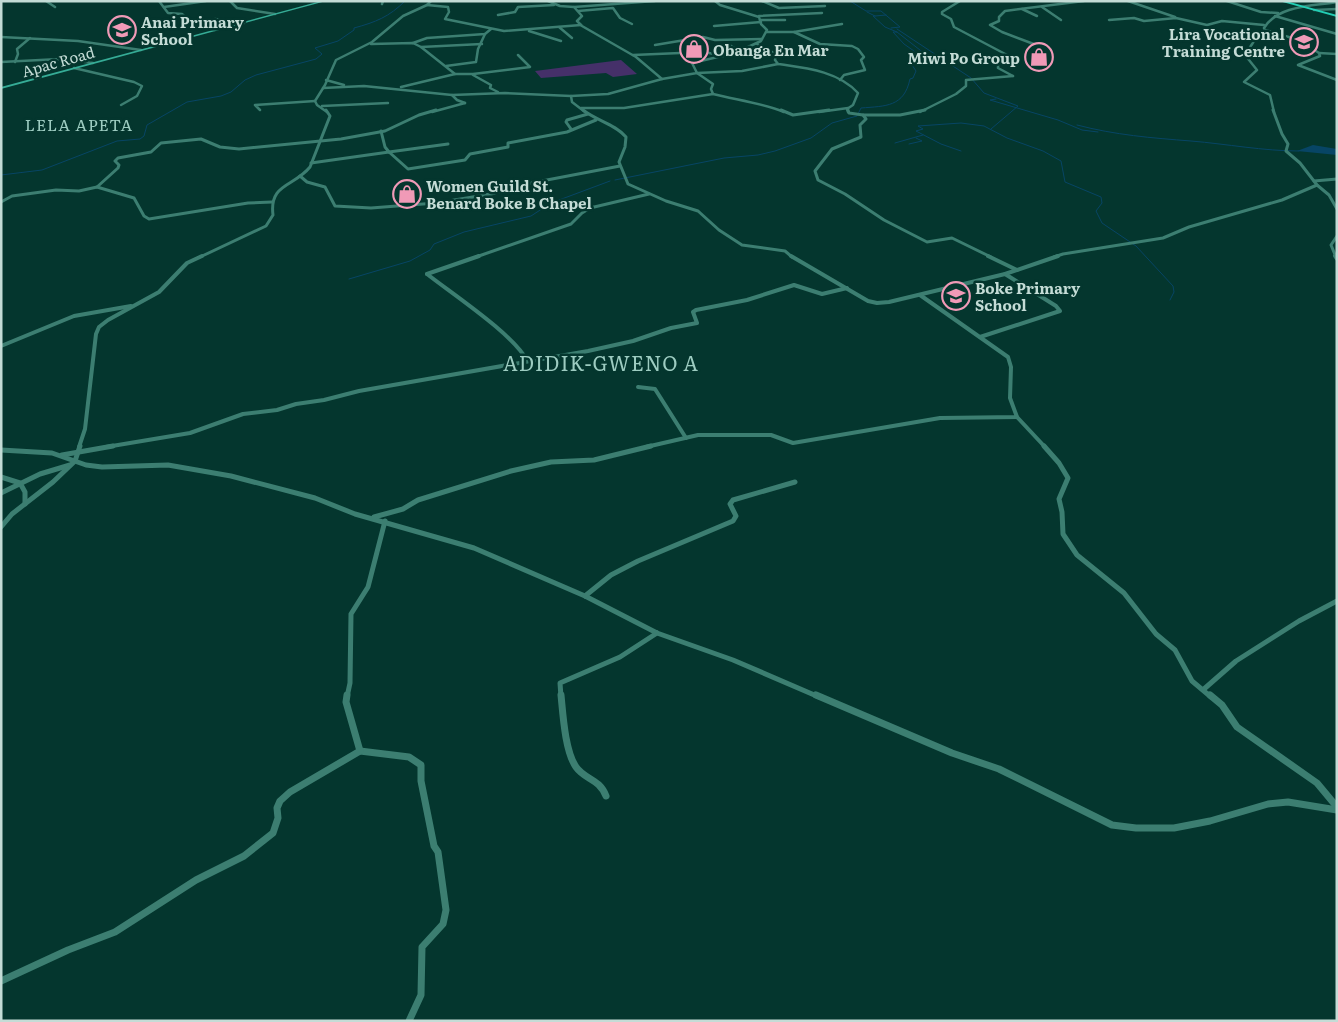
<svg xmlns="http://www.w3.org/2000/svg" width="1338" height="1022" viewBox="0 0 1338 1022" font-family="Literata,serif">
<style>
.green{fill:#453069}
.water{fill:#074565}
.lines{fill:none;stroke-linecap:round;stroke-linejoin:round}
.stream{stroke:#074565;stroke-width:1}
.street-far4{stroke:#3c7e71;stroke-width:2.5}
.street-far3{stroke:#3c7e71;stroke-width:3}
.street-far2{stroke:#3c7e71;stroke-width:4}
.street-far1{stroke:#3c7e71;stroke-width:5}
.street{stroke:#3c7e71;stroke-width:7}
.secondary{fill:#36ac96;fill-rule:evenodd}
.primary{fill:#23ceb4;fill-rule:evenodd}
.labels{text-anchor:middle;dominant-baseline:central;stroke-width:5;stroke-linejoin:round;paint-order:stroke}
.far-poi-label{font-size:15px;font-weight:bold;fill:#c4dcd6;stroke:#04362e;text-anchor:start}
.far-street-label{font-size:15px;fill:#c4dcd6;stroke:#04362e}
.far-quarter-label{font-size:16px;letter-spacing:1px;fill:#9dccc1;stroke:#04362e}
.quarter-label{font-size:20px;letter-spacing:1px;fill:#9dccc1;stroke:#04362e}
</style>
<rect width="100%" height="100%" fill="#04362e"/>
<path class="green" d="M621,60L637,74L613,77L606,73L541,78L535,71Z"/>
<path class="water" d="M1313,145L1337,149V155L1297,151Z"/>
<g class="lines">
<g class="stream">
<path d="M850,1L866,11H881L900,27L891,28"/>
<path d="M867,12L875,16L886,15"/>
<path d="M875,16H873L885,27L897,32L925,54"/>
<path d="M897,29L971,78L984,93L1018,106L991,129"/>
<path d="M996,99L990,100L1058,120L1082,130L1098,132"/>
<path d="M1077,125C1115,135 1152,138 1191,141C1227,144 1263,151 1299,151"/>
<path d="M895,143L923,135"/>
<path d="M909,144L922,141L916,138"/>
<path d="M961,151L941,144L916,131L923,129L918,126L961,123L984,126L1007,138L1043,151L1061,161L1065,182L1101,197L1102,203L1096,211L1102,223L1136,246L1173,286L1174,292L1170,300"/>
<path d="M1,175L42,170L117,141L140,139L144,136L147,125L187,102L221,96L231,92L245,80L256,75L316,59L322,54L315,48L338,41L354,30V28C376,22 389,17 405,1"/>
<path d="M615,180L724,158L758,155L775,151L811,138L832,123L857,116L861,108C886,106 904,107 910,79L913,78L916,71L910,62L914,51L904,44L893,32H897"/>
<path d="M349,279L410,261L430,250L434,244L464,232L531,216L551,203L610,181"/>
</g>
<g class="street-far4">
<path d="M46,1L55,7"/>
<path d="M159,1L168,13L182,14L193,24L215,30"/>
<path d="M230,1L237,8L275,14"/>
<path d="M548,1L560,6L574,7L582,16L577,21L582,26L636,57L662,79"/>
<path d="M762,1L779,8L825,6"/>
<path d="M960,1L942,12V14L951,19L954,27L1009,56L998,60V68L1013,76"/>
<path d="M1128,1L1175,17"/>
<path d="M1227,1L1261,12L1278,13"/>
<path d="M382,4L383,1"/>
<path d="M427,5L448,7L449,12L445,19L504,31L581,25"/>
<path d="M164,7L206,1"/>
<path d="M574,7L655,1"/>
<path d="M1042,7L1061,20"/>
<path d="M1022,9L1037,16"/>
<path d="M1314,10L1337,9"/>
<path d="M578,11L613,8L620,18L632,24"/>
<path d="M498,15L515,12L518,7L554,5"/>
<path d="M759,16L822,13"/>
<path d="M1275,16L1337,34"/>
<path d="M215,19L244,23"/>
<path d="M760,20H785"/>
<path d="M1109,20L1134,18L1144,21L1176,18L1207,25L1222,21L1264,25"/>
<path d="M714,26L761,22"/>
<path d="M559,27L572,38"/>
<path d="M1265,30L1299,40L1319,53L1320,56L1298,65L1337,80"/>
<path d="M529,31L561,41"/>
<path d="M766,32H794L820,44L852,46L858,49L864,57L861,60L865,70L844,75L840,80"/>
<path d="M794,32L842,24"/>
<path d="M1,37L78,41L141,50"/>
<path d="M413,43L427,38L485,34L491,29"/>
<path d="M371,44L413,43L421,47L455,74"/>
<path d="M728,44L739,51"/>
<path d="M757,44L776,54L775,60L778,64C806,68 838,71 858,93L853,105L847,109L848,112"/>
<path d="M655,45L703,37L715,40L762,39"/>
<path d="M1039,46L1002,32L990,25L999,21V17L1005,11L1084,1"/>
<path d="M421,47L482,44"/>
<path d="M1319,53L1337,54"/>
<path d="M633,55L704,52L724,56"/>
<path d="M1,62L60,59L93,63"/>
<path d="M15,62L18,54L17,49L30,38"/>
<path d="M446,66L476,62L478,49L485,34"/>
<path d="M74,68L134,82L142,86L137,96L121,105"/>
<path d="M697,73L742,71L778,64"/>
<path d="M473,75L491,85L490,88L498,92"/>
<path d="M326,80L344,85"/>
<path d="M401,87L455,74H473L530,67L518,55"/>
<path d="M323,88L364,86L452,95L505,93L571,96L608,94L662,79L697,73L692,63L735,53L761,41L767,30L761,24L759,17L720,5L715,1"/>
<path d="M713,94C737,100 762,103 784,112"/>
<path d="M452,95L457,100L465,103"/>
<path d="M571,96L572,102L585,112"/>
<path d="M322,106L388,103"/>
<path d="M581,108H624L713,94L711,89L713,84L697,73"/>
<path d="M260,110L255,105L315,101"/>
<path d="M327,112L317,105L315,101L325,85L336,60L372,42L403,16L427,5L431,1"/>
<path d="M432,112L465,103"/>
<path d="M819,112L848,108"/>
<path d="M920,112L956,94L966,86V80L1013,76"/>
<path d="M1274,112L1270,95L1244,82L1257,70L1245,55L1256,38L1265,33L1264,28C1278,5 1313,6 1337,2"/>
</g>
<g class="street-far3">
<path d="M583,110C597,121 615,124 626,137L625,147L619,162L628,184L666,201L698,211L719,230L742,245L785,251L792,257"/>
<path d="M781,110L793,115L829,110"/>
<path d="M848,110L849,113L863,115L866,119L860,125L861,137L832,149L815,171L818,180L845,194L884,220L927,242L952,238L991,257"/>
<path d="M1273,110L1282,134L1288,144L1286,151L1300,163L1317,185L1329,195L1337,209"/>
<path d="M863,115H900L925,110"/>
<path d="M571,129L566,122L567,120L588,114"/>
<path d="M381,131L385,147L389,152L448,144"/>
<path d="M311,163L389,152L408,169L465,160L470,154L508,147V143L567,132L596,120"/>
<path d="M300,176L307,182L325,187L335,206L371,208L436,203L491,194L526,184L620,166"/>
<path d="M1314,181L1337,179"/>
<path d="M97,187L118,168L119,165L115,161L118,158L151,152L161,143L201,139L220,147L239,149L341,139L385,131L419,115L436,110"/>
<path d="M1,202L12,196L56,190L79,191L97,187L134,198L144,216L149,219L248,203L272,202"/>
<path d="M200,257L266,226L273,215C269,183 294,187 310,167L330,116L326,110"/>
<path d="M476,257L571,224L582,213L590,208L649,194"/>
<path d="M1054,257L1063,254L1163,238L1189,227L1282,200L1317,185"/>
<path d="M1336,257L1331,245L1337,236"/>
</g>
<g class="street-far2">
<path d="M791,256L868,301L877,303L889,302L1005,274L1058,256"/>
<path d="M988,256L1017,270"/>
<path d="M1335,256L1337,259"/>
<path d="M427,274L479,256"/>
<path d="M427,274C451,293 516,336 527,361"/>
<path d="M980,337L1060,311L1056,306L1005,274"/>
<path d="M1,346L74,316L131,306"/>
<path d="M638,387L655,389L686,438"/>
<path d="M1017,417L1045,447"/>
<path d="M79,447L85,429L96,334L99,327L108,320L159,292L187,263L202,256"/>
<path d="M106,447L190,433L243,414L277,410L296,404L324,400L359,391L588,351L633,341L671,328L697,323L693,312L696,310L747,300L794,285L822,294L847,288"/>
<path d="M646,447L698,435H771L793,443L940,418L1017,417L1010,398L1011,367L1008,357L920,295"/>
</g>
<g class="street-far1">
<path d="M1044,446L1059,463L1068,478L1059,499L1062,512L1063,534L1077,555L1124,593L1156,634L1175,650L1192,681L1211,697"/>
<path d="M1,450L52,453L86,465L102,467L168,465L231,476L315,498L355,514L474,548L585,596L657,633L733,660L819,697"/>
<path d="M62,455L113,446"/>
<path d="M1,477L20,483L25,492V504"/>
<path d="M1,493L40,474L70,465"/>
<path d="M374,517L403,509L418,500L511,471L551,462L594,460L651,446"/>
<path d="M1,527L12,514L53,482L75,461L80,446"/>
<path d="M585,596L611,575L638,561L733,521L736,516L730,504L733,500L795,482"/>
<path d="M1204,689L1236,661L1299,621L1337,601"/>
<path d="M347,697L350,683L351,614L368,587L385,521"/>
<path d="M561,697L560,683L620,657L657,633"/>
</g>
<g class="street">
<path d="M561,695C563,715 565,751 576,767C585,780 599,778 606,796"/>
<path d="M816,695L952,753L999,769L1112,825L1136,828H1174L1210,821L1268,804L1288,802L1337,810"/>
<path d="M1210,695L1222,705L1237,727L1317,783L1337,807"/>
<path d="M360,751L409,757L421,765V781L434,846L438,852L446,910L443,924L422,947L421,995L409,1021"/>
<path d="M1,981L68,950L115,932L196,880L244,856L273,833L278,818L277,808L280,801L290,792L360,751L346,702L347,695"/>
</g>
<path class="secondary" d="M321,1H326L1,89V87Z"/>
<path class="primary" d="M1279,1H1286L1337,15V17Z"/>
</g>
<defs>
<symbol id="school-ring" viewBox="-11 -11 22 22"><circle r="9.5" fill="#04362e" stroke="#f09ab7" stroke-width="1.5"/><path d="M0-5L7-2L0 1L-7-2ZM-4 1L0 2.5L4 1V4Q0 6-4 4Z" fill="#f09ab7"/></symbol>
<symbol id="shop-ring" viewBox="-11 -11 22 22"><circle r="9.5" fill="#04362e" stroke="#f09ab7" stroke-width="1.5"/><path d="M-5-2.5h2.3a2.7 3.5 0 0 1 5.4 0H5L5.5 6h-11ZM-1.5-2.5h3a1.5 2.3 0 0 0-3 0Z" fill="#f09ab7"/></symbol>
</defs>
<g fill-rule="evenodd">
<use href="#school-ring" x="106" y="14" width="32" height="32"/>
<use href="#school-ring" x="1288" y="26" width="32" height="32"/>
<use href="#shop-ring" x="678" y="33" width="32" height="32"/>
<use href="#shop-ring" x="1023" y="41" width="32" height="32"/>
<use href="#shop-ring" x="391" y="178" width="32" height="32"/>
<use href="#school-ring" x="940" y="280" width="32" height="32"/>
</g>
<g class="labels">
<g class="far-poi-label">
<text x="141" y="21">Anai Primary<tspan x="141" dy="17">School</tspan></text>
<text x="1285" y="33" text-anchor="end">Lira Vocational<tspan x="1285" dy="17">Training Centre</tspan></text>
<text x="713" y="49">Obanga En Mar</text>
<text x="1020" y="57" text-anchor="end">Miwi Po Group</text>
<text x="426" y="185">Women Guild St.<tspan x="426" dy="17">Benard Boke B Chapel</tspan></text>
<text x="975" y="287">Boke Primary<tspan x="975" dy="17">School</tspan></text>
</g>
<g class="far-street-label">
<text transform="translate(58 61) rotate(-16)">Apac Road</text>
</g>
<g class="far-quarter-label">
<text x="79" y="124">LELA APETA</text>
</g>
<g class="quarter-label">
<text x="601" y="362">ADIDIK-GWENO A</text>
</g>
</g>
<rect width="1338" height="1022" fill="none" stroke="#c4dcd6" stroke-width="5"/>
</svg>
